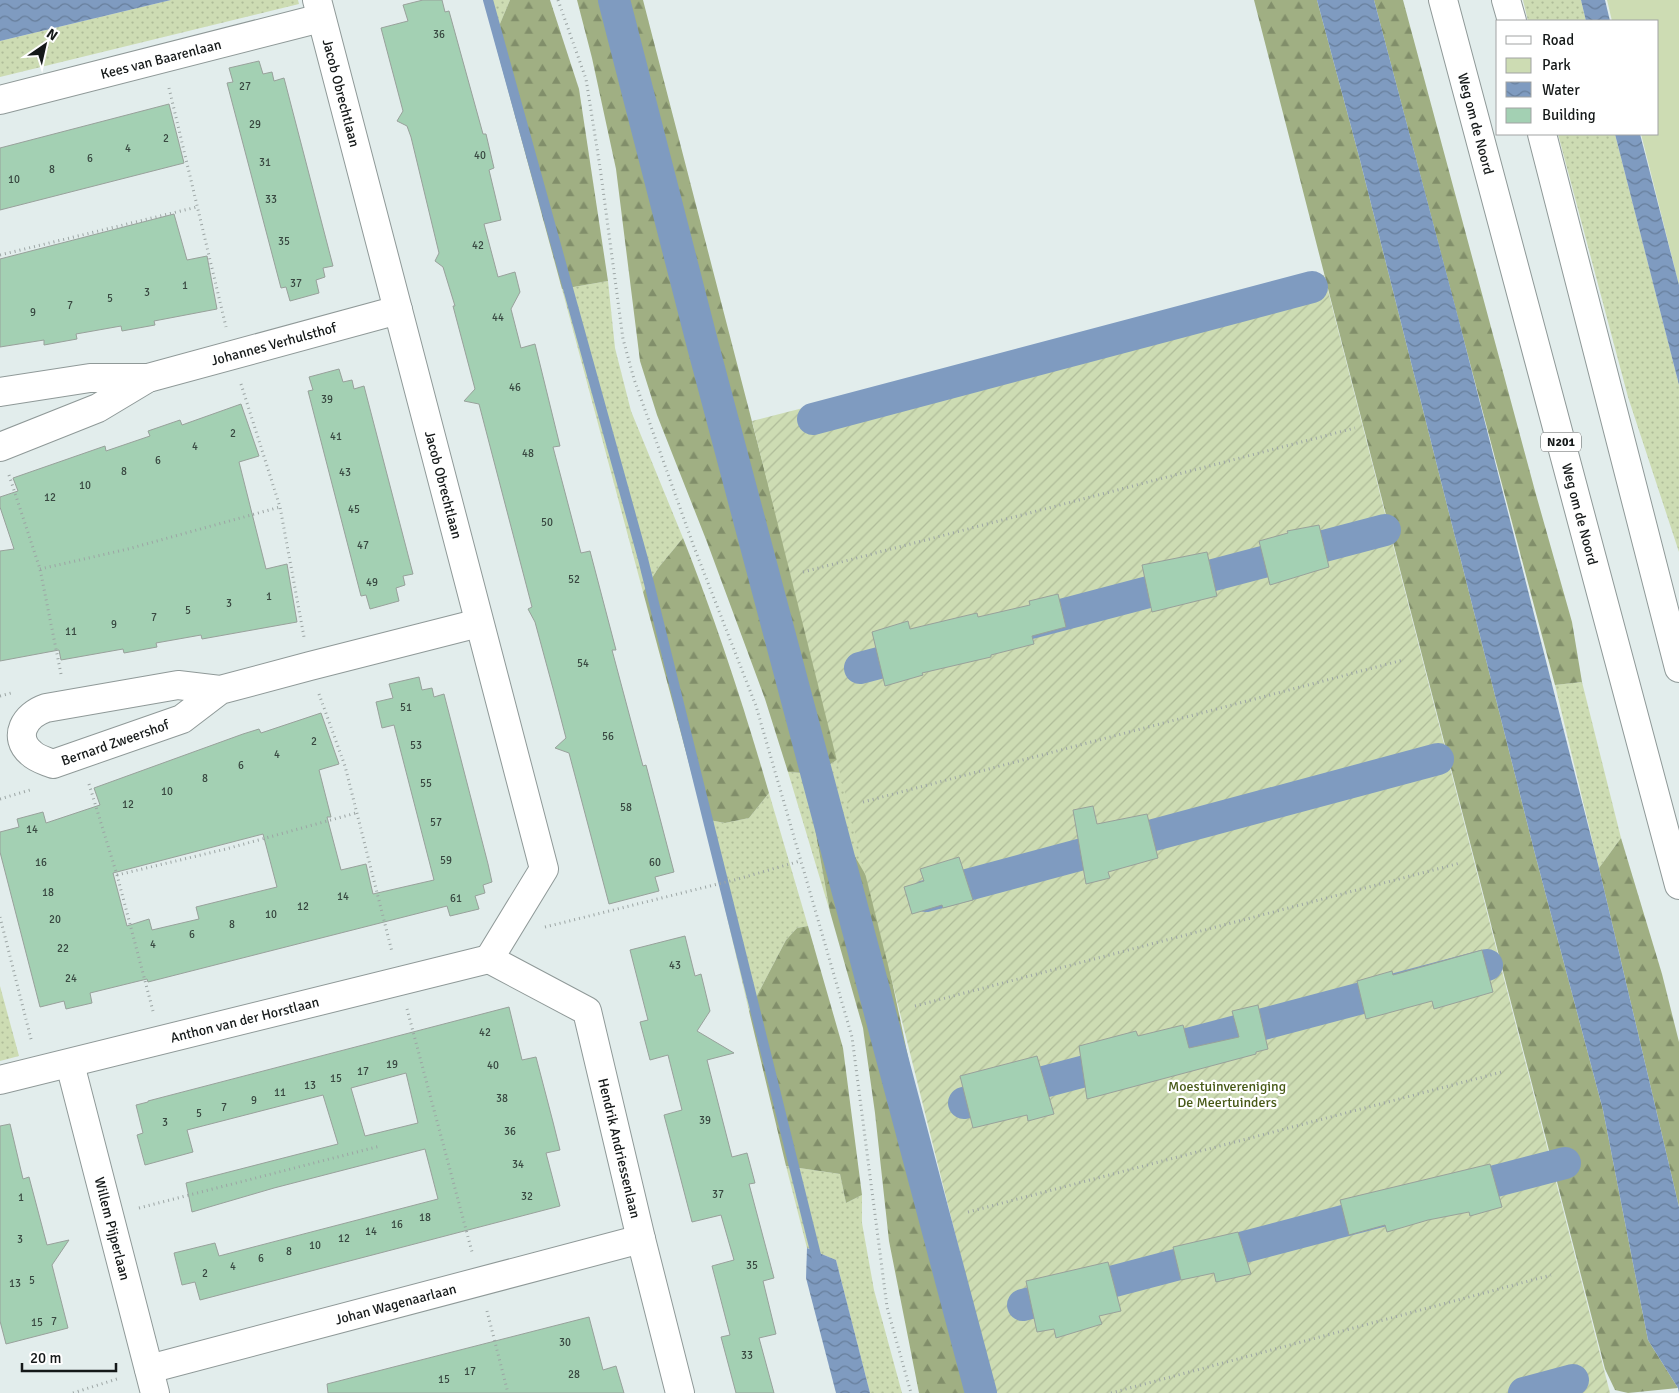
<svg xmlns="http://www.w3.org/2000/svg" width="1679" height="1393" viewBox="0 0 1679 1393" font-family="Signika,sans-serif">
<style>
.grass{fill:url(#grass-dots)}
.forest{fill:url(#forest-firs)}
.park{fill:#cddcb3}
.garden{fill:url(#garden-furrows)}
.water{fill:url(#water-waves)}
.lines{fill:none;stroke-linecap:round;stroke-linejoin:round}
.stream{stroke:#7f9bc0;stroke-width:10}
.canal{stroke:#7f9bc0;stroke-width:32}
.building{fill:#a3d0b3;stroke:#98a19b;fill-rule:evenodd}
.minor-casing{stroke:#8f9998;stroke-width:30}
.highway-casing{stroke:#8f9998;stroke-width:30}
.path{stroke:#9ca5a4;stroke-width:3;stroke-dasharray:1 4;stroke-linecap:butt}
.minor{stroke:#fff;stroke-width:28}
.highway{stroke:#fff;stroke-width:28}
.labels{text-anchor:middle;dominant-baseline:central;stroke-width:4.5;stroke-linejoin:round;paint-order:stroke}
.number-label{font-size:11px;fill:#384740}
.shield{fill:#fff;stroke:#5b5e5e;stroke-width:1}
.shield-label{font-size:12px;font-weight:bold;fill:#151919}
.street-label{font-size:14px;fill:#151919;stroke:#fff}
.park-label{font-size:14px;fill:#475917;stroke:#fff}
</style>
<defs>
<pattern id="grass-dots" width="8" height="8" patternUnits="userSpaceOnUse" patternTransform="scale(1.25)"><rect width="8" height="8" fill="#cddcb3"/><path d="M2 2h.1M6 6h.1" fill="none" stroke="#afbc99" stroke-width="1.8" stroke-linecap="round"/></pattern>
<pattern id="forest-firs" width="22" height="20" patternUnits="userSpaceOnUse" patternTransform="scale(1.25)"><rect width="22" height="20" fill="#a0af83"/><path d="M5 1l3.5 6h-7zM16 11l3.5 6h-7z" fill="#818e6a"/></pattern>
<pattern id="garden-furrows" width="10" height="10" patternUnits="userSpaceOnUse" patternTransform="scale(1.25)"><rect width="10" height="10" fill="#cddcb3"/><path d="M-1 1l2-2M0 10L10 0M9 11l2-2" fill="none" stroke="#afbc99"/></pattern>
<pattern id="water-waves" width="16" height="10" patternUnits="userSpaceOnUse" patternTransform="scale(1.25)"><rect width="16" height="10" fill="#7f9bc0"/><path d="M0 5q4-4 8 0t8 0" fill="none" stroke="#677e9b"/></pattern>
</defs>
<rect width="100%" height="100%" fill="#e2edec"/>
<g class="grass">
<path d="M171,0H298L299,4L0,77V41Z"/>
<path d="M487,0H510L494,38Z"/>
<path d="M1523,0H1581L1586,21H1528Z"/>
<path d="M1558,134H1615L1679,385V552L1628,397Z"/>
<path d="M608,281L615,348L631,411L683,538L659,567L643,592L562,289Z"/>
<path d="M1582,682L1621,838L1599,868L1555,685Z"/>
<path d="M839,758L872,886L811,807L830,912L788,772C812,774 820,773 839,758Z"/>
<path d="M769,793L808,926L797,928L786,940L749,1011L704,819L725,823L749,818Z"/>
<path d="M0,986L19,1056L0,1061Z"/>
<path d="M786,1166L840,1174L846,1203L862,1195V1223L874,1290L902,1393H870L836,1260L807,1248Z"/>
</g>
<g class="forest">
<path d="M510,0H550L579,89L608,281L562,289L494,38Z"/>
<path d="M577,0H643L839,758C820,773 812,774 788,772L765,699L707,542L657,415L640,361L616,169L592,58Z"/>
<path d="M1254,0H1317L1360,160L1535,854L1603,1110L1648,1340L1678,1388L1628,1393L1615,1390L1605,1369Z"/>
<path d="M1374,0H1403L1535,491L1572,622L1582,682L1555,685Z"/>
<path d="M683,538C716,621 744,707 769,793L749,818L725,823L704,819L643,592L659,567Z"/>
<path d="M811,807L835,822L872,886L979,1393H919L889,1241L875,1113L863,1028L830,912Z"/>
<path d="M1621,838L1662,974L1679,1042V1207L1599,868Z"/>
<path d="M808,926L843,1048L862,1195L846,1203L840,1174L786,1166L749,1011L786,940L797,928Z"/>
</g>
<path class="park" d="M1607,0H1679V285L1641,134H1658V21H1612Z"/>
<path class="garden" d="M1324,275L1610,1393H995L752,421Z"/>
<g class="water">
<path d="M0,0H171L0,41Z"/>
<path d="M1317,0H1374L1458,317L1599,868L1679,1207V1393L1678,1388L1648,1340L1603,1110L1535,854L1360,160Z"/>
<path d="M1581,0H1605L1610,21H1586Z"/>
<path d="M1615,134H1640L1679,285V385Z"/>
<path d="M807,1248L836,1260L870,1393H836L806,1278Z"/>
</g>
<g class="lines">
<path class="stream" d="M488,0L643,559L818,1263"/>
<g class="canal">
<path d="M614,0L703,346L981,1393"/>
<path d="M813,419L1312,287"/>
<path d="M1019,626L1385,530"/>
<path d="M860,668L921,652"/>
<path d="M926,896L1438,759"/>
<path d="M964,1103L1487,965"/>
<path d="M1453,1192L1565,1163"/>
<path d="M1023,1305L1389,1209"/>
<path d="M1524,1393L1573,1380"/>
</g>
</g>
<g class="building">
<path d="M423,0H442L445,12L449,11L483,134H486L494,168L489,170L501,220L484,224L498,277L515,272L520,292L511,309L521,348L535,344L560,446L553,447L581,553L590,551L616,650H612L643,766L646,765L674,872L655,877L659,891L609,904L569,753L555,748L566,738L554,692L535,622L528,609L532,607L479,404L464,401L475,389L453,306H455L443,267L435,261L439,253L411,137L407,126L397,121L403,111L381,28L408,21L403,5Z"/>
<path d="M259,61L263,74L272,72L274,81L284,78L333,266L323,268L325,277L316,280L319,293L290,301L286,287L281,288L227,83L233,82L229,68Z"/>
<path d="M169,104L184,163L0,210V148Z"/>
<path d="M174,214L187,260L207,256L217,309L154,321L155,325L122,331L121,326L76,334L77,339L44,345V340L0,347V259Z"/>
<path d="M339,369L343,382L352,380L354,389L364,386L413,574L403,576L405,585L396,588L399,601L370,609L366,595L361,596L308,391L313,390L309,377Z"/>
<path d="M241,404L259,456L239,462L266,569L287,564L297,622L202,639L201,635L156,643L157,647L124,653L123,649L61,660L59,650L0,661V551L14,549L0,507V497L18,491L13,478L105,446L106,451L150,436L148,431L180,420L182,425Z"/>
<path d="M1319,525L1329,567L1270,585L1259,541L1288,533L1287,531Z"/>
<path d="M1207,552L1217,596L1152,612L1142,565Z"/>
<path d="M1058,594L1066,627L1032,636L1034,644L991,655V657L922,673L923,675L885,686L872,632L908,621L910,629L977,613L978,617L1030,605L1029,601Z"/>
<path d="M419,677L422,690L432,688L434,697L444,694L488,864L492,882L483,885L485,893L475,896L479,909L450,916L447,906L148,982L147,979L90,993L92,1003L66,1009L64,1001L40,1007L0,852V832L19,827L17,819L43,812L46,823L100,805L94,788L243,734L259,729L261,733L321,713L339,764L319,770L331,817H327L341,870L366,864L373,894L434,880L394,725L382,728L376,702L393,698L389,684ZM263,834L277,887L196,907L199,919L152,930L149,919L127,926L113,873Z"/>
<path d="M1093,806L1097,824L1147,814L1158,858L1108,872L1110,878L1086,884L1073,810Z"/>
<path d="M959,857L973,900L943,908L942,905L912,914L904,887L924,881L920,869Z"/>
<path d="M685,936L695,976L701,974L710,1011L697,1031L734,1053L707,1060L732,1157L747,1153L755,1183L749,1184L774,1278L763,1281L776,1334L759,1338L774,1393H736L721,1337L730,1335L712,1266L734,1260L721,1215L692,1222L664,1115L682,1110L668,1055L650,1060L640,1022L648,1020L630,950Z"/>
<path d="M1482,950L1493,992L1434,1009L1432,1001L1366,1019L1357,981L1392,971L1393,975Z"/>
<path d="M1258,1005L1268,1049L1256,1052V1054L1087,1099L1079,1046L1136,1031L1138,1036L1183,1025L1189,1048L1239,1037L1232,1011Z"/>
<path d="M509,1007L522,1060L536,1057L553,1122L560,1150L546,1153L560,1206L200,1300L195,1282L182,1285L174,1253L215,1243L219,1256L438,1199L425,1149L274,1188L192,1212L186,1183L338,1144L323,1095L187,1130L193,1152L145,1165L137,1135L143,1133L136,1105L148,1102V1101ZM406,1073L418,1123L365,1136L351,1088Z"/>
<path d="M1037,1056L1054,1114L1028,1121L1027,1115L973,1128L960,1076Z"/>
<path d="M10,1124L23,1179L29,1177L47,1245L69,1240L52,1265L68,1328L6,1344L0,1321V1126Z"/>
<path d="M1490,1164L1502,1207L1470,1216L1469,1212L1428,1220L1387,1232L1385,1225L1349,1235L1340,1200Z"/>
<path d="M1238,1232L1251,1274L1216,1282L1214,1273L1181,1280L1173,1247Z"/>
<path d="M1108,1262L1121,1311L1099,1316L1102,1324L1056,1338L1054,1329L1037,1332L1026,1281Z"/>
<path d="M589,1317L603,1370L616,1366L624,1393H328L327,1384Z"/>
</g>
<g class="lines">
<defs>
<g id="minor">
<path id="s1" d="M317,0L544,869L489,959"/>
<path id="s2" d="M0,100L321,18"/>
<path d="M0,392L90,378H148"/>
<path id="s3" d="M0,447L98,408L148,378L398,310"/>
<path id="s4" d="M220,690L178,685L46,708C25,715 12,737 31,753C37,759 46,761 53,764L182,719L220,690L310,666L479,623"/>
<path id="s5" d="M489,959L587,1011L641,1239L680,1393"/>
<path id="s6" d="M70,1064L155,1393"/>
<path id="s7" d="M0,1080L489,959"/>
<path id="s8" d="M149,1369L641,1239"/>
</g>
<g id="highway">
<path id="s9" d="M1443,0L1679,885"/>
<path d="M1506,0L1512,21"/>
<path d="M1542,134L1679,668"/>
</g>
</defs>
<use href="#minor" class="minor-casing"/>
<use href="#highway" class="highway-casing"/>
<g class="path">
<path d="M558,0L586,79L600,167L623,339L634,379L694,547L756,706L852,1037L887,1307L911,1393"/>
<path d="M169,88L226,327"/>
<path d="M0,255L197,207"/>
<path d="M241,384L280,507L304,637"/>
<path d="M9,475L40,569L61,674"/>
<path d="M40,569L128,549L280,507"/>
<path d="M803,572L1355,428"/>
<path d="M319,694L345,766L392,952"/>
<path d="M0,696L11,693"/>
<path d="M89,784L117,875L153,1011"/>
<path d="M0,799L30,790L32,787"/>
<path d="M863,802L1403,660"/>
<path d="M117,875L226,849L356,813"/>
<path d="M0,917L32,1043"/>
<path d="M545,927L738,879L800,861"/>
<path d="M915,1006L1460,863"/>
<path d="M407,1009L472,1252"/>
<path d="M139,1208L380,1146"/>
<path d="M968,1212L1502,1072"/>
<path d="M487,1311L508,1393"/>
<path d="M73,1393L120,1378"/>
<path d="M1111,1393L1551,1275"/>
</g>
<use href="#minor" class="minor"/>
<use href="#highway" class="highway"/>
</g>
<g class="labels">
<g class="number-label">
<text x="439" y="34">36</text>
<text x="245" y="86">27</text>
<text x="255" y="124">29</text>
<text x="166" y="138">2</text>
<text x="128" y="148">4</text>
<text x="480" y="155">40</text>
<text x="90" y="158">6</text>
<text x="265" y="162">31</text>
<text x="52" y="169">8</text>
<text x="14" y="179">10</text>
<text x="271" y="199">33</text>
<text x="284" y="241">35</text>
<text x="478" y="245">42</text>
<text x="296" y="283">37</text>
<text x="185" y="285">1</text>
<text x="147" y="292">3</text>
<text x="110" y="298">5</text>
<text x="70" y="305">7</text>
<text x="33" y="312">9</text>
<text x="498" y="317">44</text>
<text x="515" y="387">46</text>
<text x="327" y="399">39</text>
<text x="233" y="433">2</text>
<text x="336" y="436">41</text>
<text x="195" y="446">4</text>
<text x="528" y="453">48</text>
<text x="158" y="460">6</text>
<text x="124" y="471">8</text>
<text x="345" y="472">43</text>
<text x="85" y="485">10</text>
<text x="50" y="497">12</text>
<text x="354" y="509">45</text>
<text x="547" y="522">50</text>
<text x="363" y="545">47</text>
<text x="574" y="579">52</text>
<text x="372" y="582">49</text>
<text x="269" y="596">1</text>
<text x="229" y="603">3</text>
<text x="188" y="610">5</text>
<text x="154" y="617">7</text>
<text x="114" y="624">9</text>
<text x="71" y="631">11</text>
<text x="583" y="663">54</text>
<text x="406" y="707">51</text>
<text x="608" y="736">56</text>
<text x="314" y="741">2</text>
<text x="416" y="745">53</text>
<text x="277" y="754">4</text>
<text x="241" y="765">6</text>
<text x="205" y="778">8</text>
<text x="426" y="783">55</text>
<text x="167" y="791">10</text>
<text x="128" y="804">12</text>
<text x="626" y="807">58</text>
<text x="436" y="822">57</text>
<text x="32" y="829">14</text>
<text x="446" y="860">59</text>
<text x="41" y="862">16</text>
<text x="655" y="862">60</text>
<text x="48" y="892">18</text>
<text x="343" y="896">14</text>
<text x="456" y="898">61</text>
<text x="303" y="906">12</text>
<text x="271" y="914">10</text>
<text x="55" y="919">20</text>
<text x="232" y="924">8</text>
<text x="192" y="934">6</text>
<text x="153" y="944">4</text>
<text x="63" y="948">22</text>
<text x="675" y="965">43</text>
<text x="71" y="978">24</text>
<text x="485" y="1032">42</text>
<text x="392" y="1064">19</text>
<text x="493" y="1065">40</text>
<text x="363" y="1071">17</text>
<text x="336" y="1078">15</text>
<text x="310" y="1085">13</text>
<text x="280" y="1092">11</text>
<text x="502" y="1098">38</text>
<text x="254" y="1100">9</text>
<text x="224" y="1107">7</text>
<text x="199" y="1113">5</text>
<text x="705" y="1120">39</text>
<text x="165" y="1122">3</text>
<text x="510" y="1131">36</text>
<text x="518" y="1164">34</text>
<text x="718" y="1194">37</text>
<text x="527" y="1196">32</text>
<text x="21" y="1197">1</text>
<text x="425" y="1217">18</text>
<text x="397" y="1224">16</text>
<text x="371" y="1231">14</text>
<text x="344" y="1238">12</text>
<text x="20" y="1239">3</text>
<text x="315" y="1245">10</text>
<text x="289" y="1251">8</text>
<text x="261" y="1258">6</text>
<text x="752" y="1265">35</text>
<text x="233" y="1266">4</text>
<text x="205" y="1273">2</text>
<text x="32" y="1280">5</text>
<text x="15" y="1283">13</text>
<text x="54" y="1321">7</text>
<text x="37" y="1322">15</text>
<text x="565" y="1342">30</text>
<text x="747" y="1355">33</text>
<text x="470" y="1371">17</text>
<text x="574" y="1374">28</text>
<text x="444" y="1379">15</text>
</g>
<rect class="shield" x="1541" y="432.5" width="40" height="19" rx="4"/>
<g class="shield-label">
<text x="1561" y="442">N201</text>
</g>
<g class="street-label">
<text stroke="none"><textPath href="#s2" startOffset="166">Kees van Baarenlaan</textPath></text>
<text stroke="none"><textPath href="#s1" startOffset="96">Jacob Obrechtlaan</textPath></text>
<text stroke="none"><textPath href="#s9" startOffset="128">Weg om de Noord</textPath></text>
<text stroke="none"><textPath href="#s3" startOffset="294">Johannes Verhulsthof</textPath></text>
<text stroke="none"><textPath href="#s1" startOffset="501">Jacob Obrechtlaan</textPath></text>
<text stroke="none"><textPath href="#s9" startOffset="532">Weg om de Noord</textPath></text>
<text stroke="none"><textPath href="#s4" startOffset="326">Bernard Zweershof</textPath></text>
<text stroke="none"><textPath href="#s7" startOffset="252">Anthon van der Horstlaan</textPath></text>
<text stroke="none"><textPath href="#s5" startOffset="252">Hendrik Andriessenlaan</textPath></text>
<text stroke="none"><textPath href="#s6" startOffset="170">Willem Pijperlaan</textPath></text>
<text stroke="none"><textPath href="#s8" startOffset="255">Johan Wagenaarlaan</textPath></text>
</g>
<g class="park-label">
<text x="1227" y="1086">Moestuinvereniging<tspan x="1227" dy="16">De Meertuinders</tspan></text>
</g>
</g>
<rect x="1496" y="20" width="162" height="115" fill="#ffffff" stroke="#a1a3a3"/>
<rect x="1506" y="36" width="25" height="8" fill="#ffffff" stroke="#a1a3a3"/>
<text x="1542" y="45" font-size="15" fill="#151919">Road</text>
<rect x="1506" y="58" width="25" height="15" fill="#cddcb3" stroke="#a1a3a3"/>
<text x="1542" y="70" font-size="15" fill="#151919">Park</text>
<rect x="1506" y="82" width="25" height="15" fill="url(#water-waves)" stroke="#a1a3a3"/>
<text x="1542" y="95" font-size="15" fill="#151919">Water</text>
<rect x="1506" y="108" width="25" height="15" fill="#a3d0b3" stroke="#a1a3a3"/>
<text x="1542" y="120" font-size="15" fill="#151919">Building</text>
<g transform="translate(45 45) rotate(34)" stroke="#ffffff" stroke-width="4" paint-order="stroke">
<path d="M0-4L9 19L0 12L-9 19Z" fill="#151919"/>
<text y="-8" font-size="14" font-weight="bold" text-anchor="middle" fill="#151919">N</text>
</g>
<path d="M22 1363v8h94v-8" fill="none" stroke="#151919" stroke-width="2.5"/>
<text x="30" y="1363" font-size="15" fill="#151919" stroke="#ffffff" stroke-width="4" paint-order="stroke">20 m</text>
</svg>
